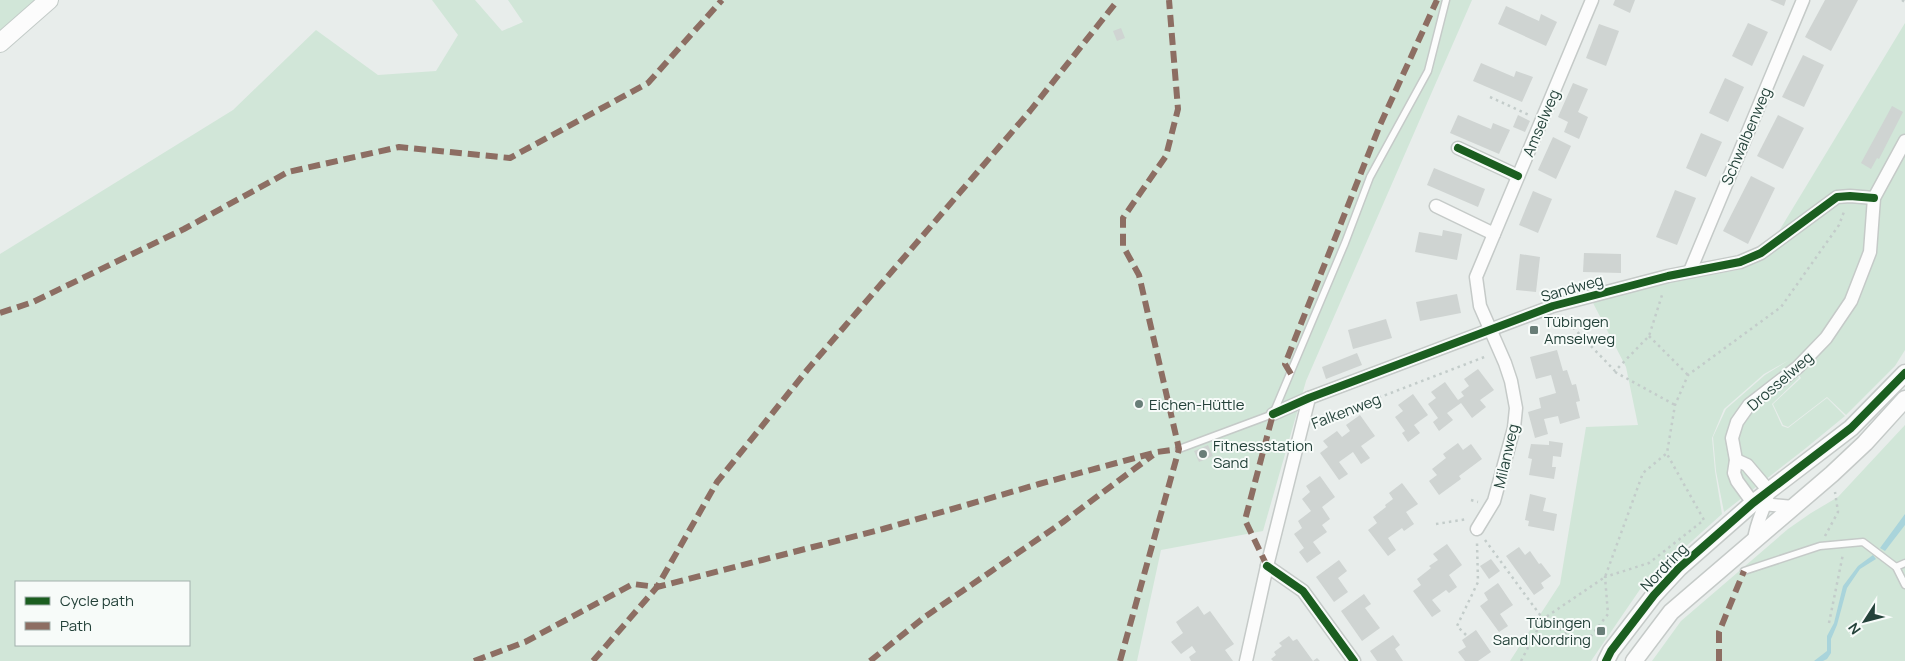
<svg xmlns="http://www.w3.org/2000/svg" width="1905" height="661" viewBox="0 0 1905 661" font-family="Manrope,sans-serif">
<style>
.green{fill:#d1e6d8;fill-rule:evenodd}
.water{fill:#a9d4db}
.building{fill:#cfd4d2}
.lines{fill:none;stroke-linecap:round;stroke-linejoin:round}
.service-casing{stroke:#c5cac8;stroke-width:9}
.minor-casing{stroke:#c5cac8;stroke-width:15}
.tertiary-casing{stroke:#c5cac8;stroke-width:19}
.secondary-casing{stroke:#c3cbc8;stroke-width:20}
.path{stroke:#c3ccca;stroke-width:2.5;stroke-dasharray:2.5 4;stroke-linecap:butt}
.service{stroke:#fcfcfc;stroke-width:6}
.minor{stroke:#fcfcfc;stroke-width:12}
.tertiary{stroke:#fcfcfc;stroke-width:16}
.secondary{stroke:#fcfcfc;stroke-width:18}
.quiet{stroke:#8d6e63;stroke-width:6;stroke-dasharray:12 6;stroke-linecap:butt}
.cycleway-casing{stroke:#f7fbf9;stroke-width:11}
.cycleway{stroke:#1b5e20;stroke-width:8}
.poi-dot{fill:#697e78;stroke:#f7fbf9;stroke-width:2}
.labels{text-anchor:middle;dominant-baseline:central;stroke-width:4;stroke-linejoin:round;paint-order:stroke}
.street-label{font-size:15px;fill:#24423a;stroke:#f7fbf9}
.poi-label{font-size:15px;fill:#24423a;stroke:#f7fbf9;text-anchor:start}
</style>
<rect width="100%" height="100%" fill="#e8edeb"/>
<g class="green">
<path d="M0,0H45L0,39Z"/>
<path d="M432,0H475L502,31L523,22L508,0H1472L1306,381L1263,531L1161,550L1137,661H0V254L233,110L316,30L378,75L436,71L458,35ZM16,582H189V645H16Z"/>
<path d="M1905,23V350L1895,366L1846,415L1827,397L1788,427L1783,425L1773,404L1801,378L1793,367L1799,378L1772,404L1782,426L1788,428L1827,398L1845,416L1806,448L1724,512L1716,471L1713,437L1726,409L1765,375L1789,360L1764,374L1724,409L1712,438L1715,471L1722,514L1643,585L1591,661H1510L1560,584L1586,427L1638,425L1626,367L1592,301L1673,282L1737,270L1759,261L1779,231Z"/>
<path d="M1905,425V661H1652L1681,621L1788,529L1811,513L1838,497Z"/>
</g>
<g class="water">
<path d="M1905,514V525L1885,551L1880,548Z"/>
<path d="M1873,555L1876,559L1860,569L1847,588L1837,625L1831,639V653L1827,659L1823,661H1814L1827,651V636L1834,623L1843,586L1858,566Z"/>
</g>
<g class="building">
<path d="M1615,0H1635L1630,13L1613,5Z"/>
<path d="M1770,0H1786L1784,6Z"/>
<path d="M1825,0H1858L1831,51L1805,37Z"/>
<path d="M1506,6L1539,21L1541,14L1557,22L1546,46L1498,24Z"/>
<path d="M1748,23L1768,32L1752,66L1732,56Z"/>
<path d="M1599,24L1619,31L1606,66L1586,58Z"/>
<path d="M1121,28L1125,38L1117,41L1113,31Z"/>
<path d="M1803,55L1824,65L1804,107L1782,97Z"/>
<path d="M1481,63L1514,77L1516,71L1533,77L1522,102L1473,81Z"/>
<path d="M1725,78L1744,87L1728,122L1709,113Z"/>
<path d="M1573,83L1588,89L1578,112L1588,117L1579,139L1564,132L1568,122L1558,117Z"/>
<path d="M1892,106L1903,112L1879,159L1877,158L1871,169L1861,163Z"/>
<path d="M1458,115L1491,129L1493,123L1510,130L1499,154L1450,133Z"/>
<path d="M1518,115L1530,121L1525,132L1513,127Z"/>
<path d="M1778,115L1804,128L1783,169L1757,156Z"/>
<path d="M1701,133L1722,142L1706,177L1686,168Z"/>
<path d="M1553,137L1571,146L1556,179L1538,170Z"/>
<path d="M1434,168L1485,189L1478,207L1427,185Z"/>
<path d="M1751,176L1775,188L1748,244L1723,231Z"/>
<path d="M1675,190L1696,198L1677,245L1656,237Z"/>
<path d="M1533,191L1552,199L1538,233L1519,225Z"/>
<path d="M1443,230L1462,234L1457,260L1415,252L1419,232L1442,236Z"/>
<path d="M1584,253L1621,254V273L1583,272Z"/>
<path d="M1520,254L1540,257L1536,292L1516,290Z"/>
<path d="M1457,294L1461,313L1420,321L1416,302Z"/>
<path d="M1386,319L1392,338L1353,349L1348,330Z"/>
<path d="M1557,350L1563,371L1567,370L1572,385L1576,384L1580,401L1576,402L1580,418L1560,424L1558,416L1544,419L1548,434L1535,438L1528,412L1541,408L1539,398L1556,393L1551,375L1536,379L1530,357Z"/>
<path d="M1357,353L1362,365L1326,379L1322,367Z"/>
<path d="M1478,369L1494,390L1480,400L1486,407L1472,418L1461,403L1447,413L1453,420L1439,431L1433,422L1438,418L1428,404L1436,398L1431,392L1445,382L1458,400L1464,396L1461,392L1469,386L1464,379Z"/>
<path d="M1413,394L1428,415L1414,425L1420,433L1408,442L1402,433L1405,431L1395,417L1403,411L1398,405Z"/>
<path d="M1143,398L1145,408L1135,410L1133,400Z"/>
<path d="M1360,415L1375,436L1361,446L1370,458L1361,464L1353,452L1339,462L1348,474L1339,480L1320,453L1328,447L1323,441L1337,431L1342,437L1350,431L1346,425Z"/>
<path d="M1549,441L1563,443L1561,457L1553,456L1552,467H1556L1554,479L1529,475L1532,459L1528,458L1531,444L1549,445Z"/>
<path d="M1458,443L1463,450L1471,444L1482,459L1459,476L1461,479L1439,495L1429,481L1437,475L1432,469L1446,458L1443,454Z"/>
<path d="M1208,445L1213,456L1199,462L1194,451Z"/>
<path d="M1320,476L1335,497L1322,507L1330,519L1322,525L1327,532L1313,542L1321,553L1307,563L1299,552L1304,548L1294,534L1302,528L1298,521L1311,511L1302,499L1310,492L1306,486Z"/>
<path d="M1402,483L1418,504L1406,512L1414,524L1404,531L1402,528L1388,538L1396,550L1388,556L1368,530L1377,523L1373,517L1386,507L1385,505L1393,499L1389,493Z"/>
<path d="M1530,494L1546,498L1543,511L1557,514L1554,531L1528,526L1529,521L1525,520Z"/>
<path d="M1447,544L1462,565L1449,575L1457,587L1449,593L1446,590L1432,600L1441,611L1432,617L1413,591L1421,585L1417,579L1431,568L1429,566L1438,560L1433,554Z"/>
<path d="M1519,547L1525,555L1530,551L1539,564L1541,563L1551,576L1541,583L1544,588L1534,595L1506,556Z"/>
<path d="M1491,559L1500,571L1489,579L1480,566Z"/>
<path d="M1339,560L1347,571L1338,578L1348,592L1334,602L1316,577Z"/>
<path d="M1498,583L1513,605L1500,614L1508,626L1499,632L1480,606L1488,600L1484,593Z"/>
<path d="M1364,594L1371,604L1365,608L1380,628L1362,641L1341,611Z"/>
<path d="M1198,606L1204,615L1210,611L1234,644L1225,650L1233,661H1191L1189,657L1196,652L1192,646L1181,654L1171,642L1183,633L1176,622Z"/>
<path d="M1476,630L1491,652L1478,661H1465L1458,652L1466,647L1462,640Z"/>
<path d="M1393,635L1400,645L1395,649L1403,661H1377L1370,651Z"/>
<path d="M1289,636L1293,641L1297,639L1313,661L1317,658L1320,661H1273L1271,659L1276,655L1274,652L1282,646L1279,643Z"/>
</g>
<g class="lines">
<defs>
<g id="service">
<path d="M1179,449L1273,414L1345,243L1370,177L1428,71L1446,0"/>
<path d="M1896,567L1905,563"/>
<path d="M1744,571L1820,546L1863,542L1896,567L1905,585"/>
</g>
<g id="minor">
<path d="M1458,148L1518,176"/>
<path d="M1436,206L1494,234"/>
<path d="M1690,271L1803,0"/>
<path d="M1273,414L1309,398L1553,306L1668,276L1740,262L1761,253L1837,197L1850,196L1874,198"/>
<path d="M1736,460L1747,465L1769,491C1765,508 1756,522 1754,540"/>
<path d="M1793,507L1753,503L1737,481L1734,473L1736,460L1732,438L1737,422L1749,405L1798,367L1826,338L1851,301L1870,252L1874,198L1905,141"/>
<path d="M1477,529L1494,501L1514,428L1516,408L1511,381L1505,363L1480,306L1476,277L1592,0"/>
<path d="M1267,566L1303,591L1354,661"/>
<path d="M1246,661L1267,566L1309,398"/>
</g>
<g id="tertiary">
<path d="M1606,661L1611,651L1654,595L1679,568L1753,503L1851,428L1905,373"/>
<path d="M1634,661L1671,612L1832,474L1865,443L1905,399"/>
</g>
<path id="secondary" d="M0,43L49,0"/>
</defs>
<use href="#service" class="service-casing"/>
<use href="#minor" class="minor-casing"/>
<use href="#tertiary" class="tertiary-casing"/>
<use href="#secondary" class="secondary-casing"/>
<g class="path">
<path d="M1902,0L1905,2"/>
<path d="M1490,97L1529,115"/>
<path d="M1564,318L1615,371L1649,336L1663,292"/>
<path d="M1649,336L1688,375"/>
<path d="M1615,372L1675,405"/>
<path d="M1318,421L1487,356"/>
<path d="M1471,500L1478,502"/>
<path d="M1436,524L1468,519"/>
<path d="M1825,536L1838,512L1835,492"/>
<path d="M1485,540L1543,619L1585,644L1608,614L1605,577L1649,563L1704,520L1667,454"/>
<path d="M1829,623L1843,554"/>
<path d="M1466,635L1457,626L1478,582L1477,543"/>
<path d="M1521,661L1543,619L1605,577L1643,473L1667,453L1675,405L1688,375L1781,307L1839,225L1845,209"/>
</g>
<use href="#service" class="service"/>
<use href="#minor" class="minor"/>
<use href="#tertiary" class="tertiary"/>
<use href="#secondary" class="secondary"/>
<g class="quiet">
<path d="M0,313L33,302L184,229L288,172L399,147L510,158L648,83L722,0"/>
<path d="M1291,374L1285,364L1380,125L1437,0"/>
<path d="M1267,566L1245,520L1273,414"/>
<path d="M474,661L525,642L633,584L657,587L883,529L1039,484L1157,452L1179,449"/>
<path d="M593,661L657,587L717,482L808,369L1030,111L1118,0"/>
<path d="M870,661L926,616L1063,522L1153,455"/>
<path d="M1120,661L1179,449L1139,275L1123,246V218L1166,156L1178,109L1169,0"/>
<path d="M1719,661V632L1744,571"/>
</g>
<defs>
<g id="cycleway">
<path d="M1458,148L1518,176"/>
<path d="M1273,414L1309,398L1553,306L1668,276L1740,262L1761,253L1837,197L1850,196L1874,198"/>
<path d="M1267,566L1303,591L1354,661"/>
<path d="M1606,661L1611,651L1654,595L1679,568L1753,503L1851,428L1905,373"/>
</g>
</defs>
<use href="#cycleway" class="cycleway-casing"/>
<use href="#cycleway" class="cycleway"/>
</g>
<g class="poi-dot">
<rect x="1529" y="325" width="10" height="10" rx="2.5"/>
<circle cx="1139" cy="404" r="5"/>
<circle cx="1203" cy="454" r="5"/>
<rect x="1596" y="626" width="10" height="10" rx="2.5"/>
</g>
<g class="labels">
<g class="street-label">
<text transform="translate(1541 123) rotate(-67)">Amselweg</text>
<text transform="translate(1746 136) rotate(-67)">Schwalbenweg</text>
<text transform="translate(1572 288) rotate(-16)">Sandweg</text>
<text transform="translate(1780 381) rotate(-41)">Drosselweg</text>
<text transform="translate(1346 411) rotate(-21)">Falkenweg</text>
<text transform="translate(1506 456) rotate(-77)">Milanweg</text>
<text transform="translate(1664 567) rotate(-46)">Nordring</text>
</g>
<g class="poi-label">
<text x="1544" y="321">Tübingen<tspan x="1544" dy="17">Amselweg</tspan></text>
<text x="1149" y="404">Eichen-Hüttle</text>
<text x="1213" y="445">Fitnessstation<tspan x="1213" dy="17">Sand</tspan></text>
<text x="1591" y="622" text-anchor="end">Tübingen<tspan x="1591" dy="17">Sand Nordring</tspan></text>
</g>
</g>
<rect x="15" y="581" width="175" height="65" fill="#f7fbf9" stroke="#a3b1ad"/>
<rect x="25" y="597" width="25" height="8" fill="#1b5e20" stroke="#a3b1ad"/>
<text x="60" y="606" font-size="15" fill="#24423a">Cycle path</text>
<rect x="25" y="622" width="25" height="8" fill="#8d6e63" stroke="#a3b1ad"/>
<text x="60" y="631" font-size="15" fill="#24423a">Path</text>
<g transform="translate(1865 621) rotate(234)" stroke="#f7fbf9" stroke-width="4" paint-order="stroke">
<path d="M0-4L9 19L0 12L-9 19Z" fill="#24423a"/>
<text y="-8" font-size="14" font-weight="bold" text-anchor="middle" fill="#24423a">N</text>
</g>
</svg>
